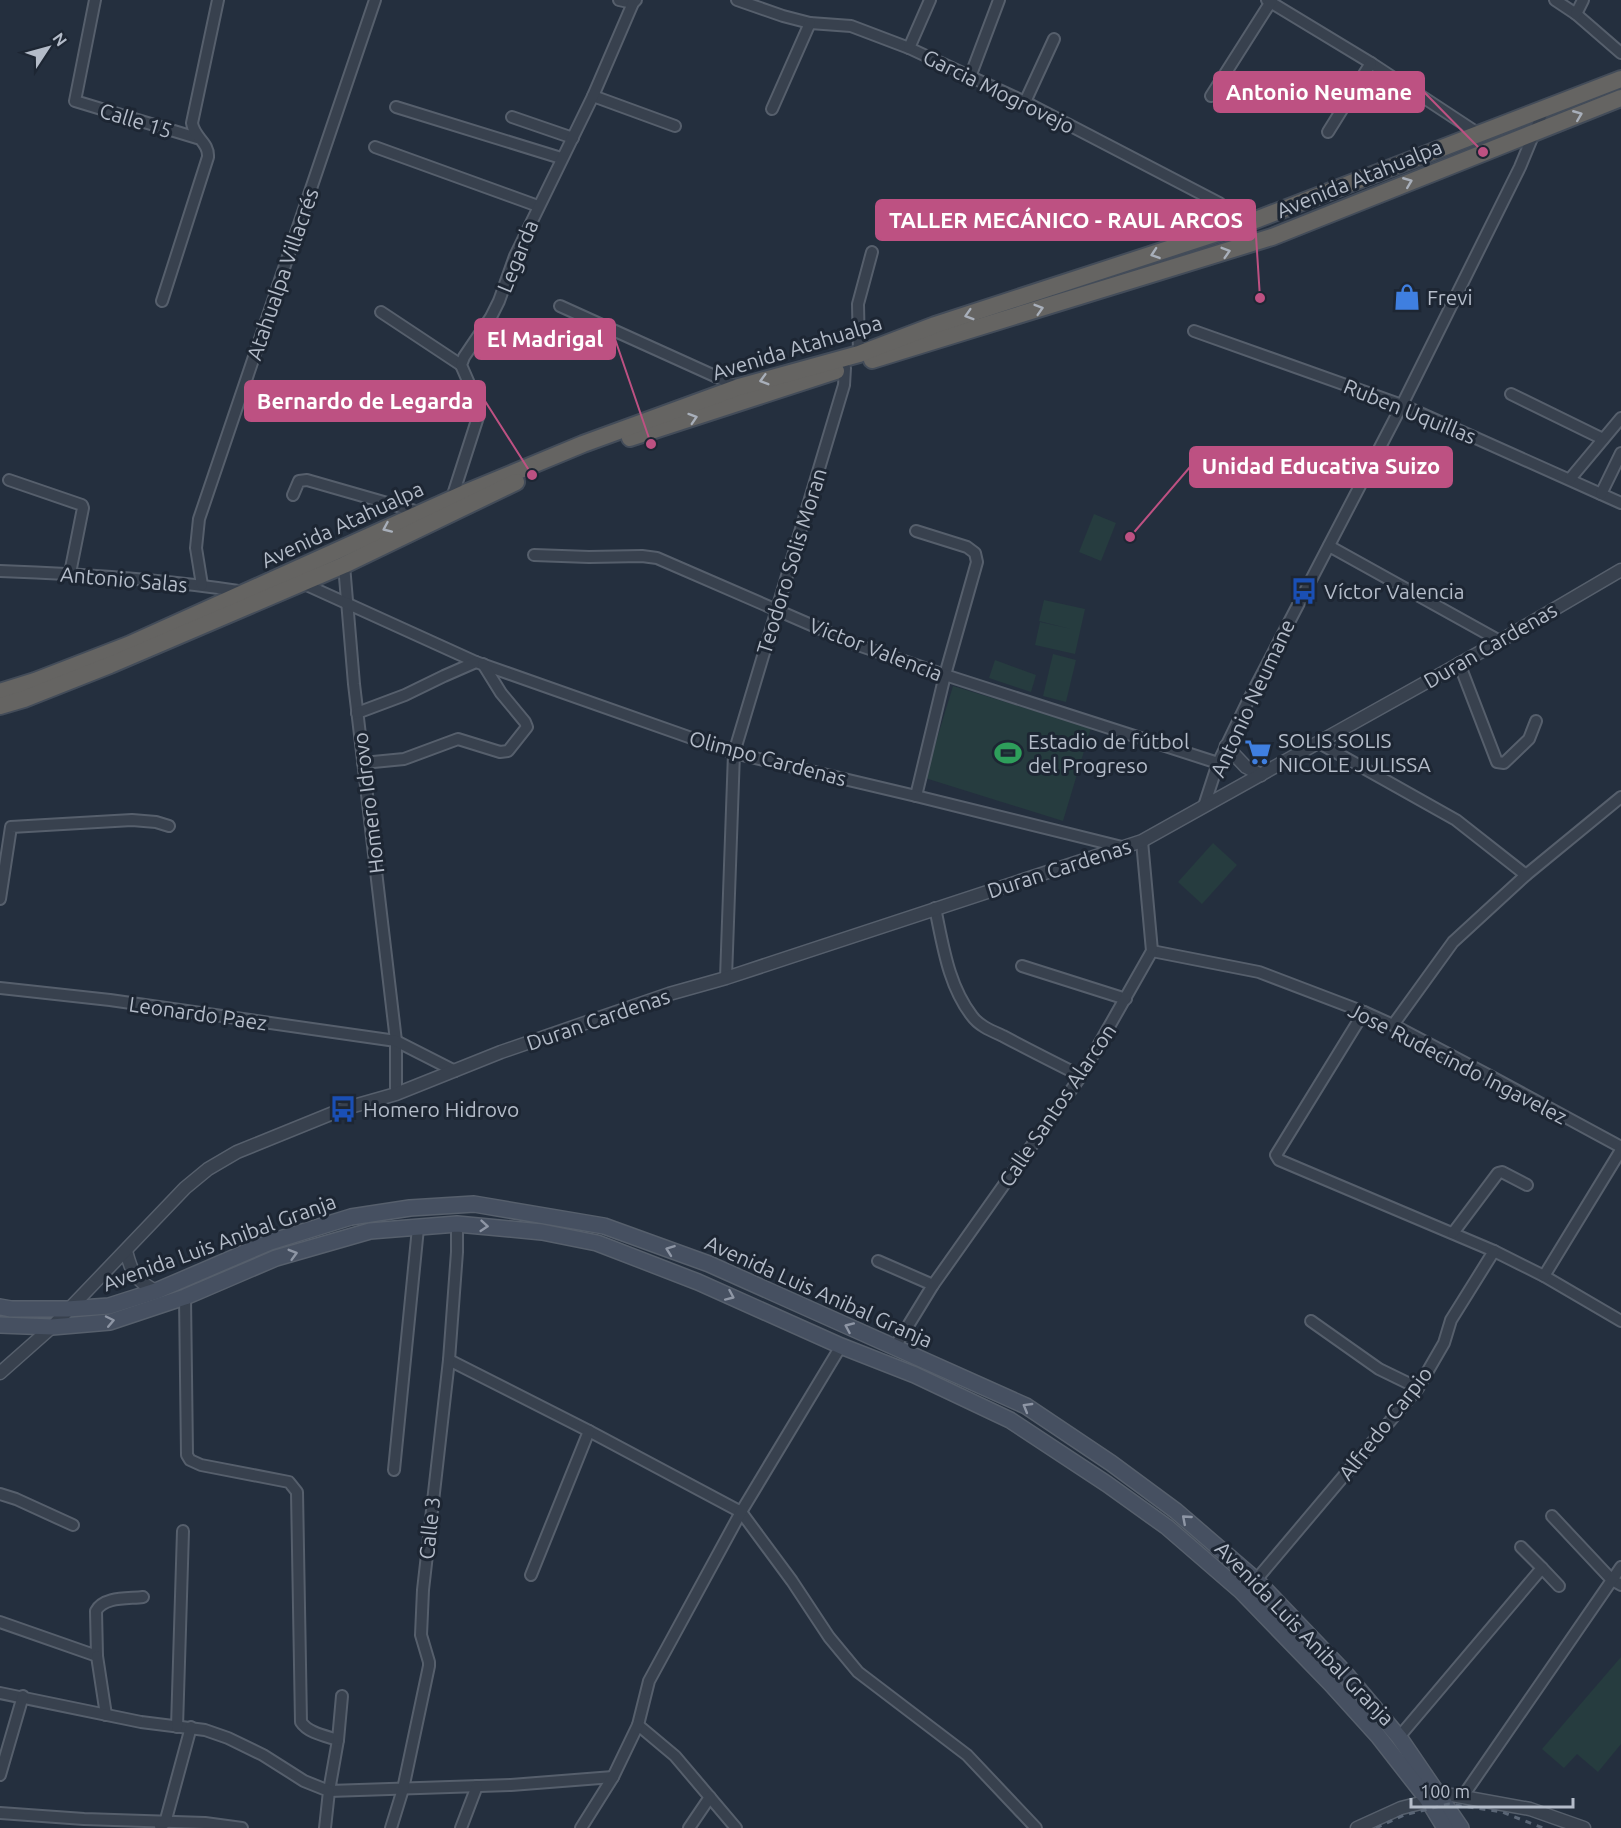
<svg xmlns="http://www.w3.org/2000/svg" width="1621" height="1828" viewBox="0 0 1621 1828" font-family="Ubuntu,sans-serif">
<style>
.green{fill:#263c3f}
.lines{fill:none;stroke-linecap:round;stroke-linejoin:round}
.minor-casing{stroke:#565f6c;stroke-width:14}
.tertiary-casing{stroke:#565f6c;stroke-width:15}
.secondary-casing{stroke:#565f6c;stroke-width:18}
.trunk-casing{stroke:#434c59;stroke-width:20}
.minor{stroke:#38414e;stroke-width:10}
.tertiary{stroke:#38414e;stroke-width:12}
.secondary{stroke:#465061;stroke-width:15}
.trunk{stroke:#656462;stroke-width:16}
.rail{stroke:#5a6575;stroke-width:3;stroke-dasharray:6 6;stroke-linecap:butt}
.oneway{stroke:#a8afba}
.oneway2{stroke:#8e96a5}
.labels{text-anchor:middle;dominant-baseline:central;stroke-width:6;stroke-linejoin:round;paint-order:stroke}
.street-label{font-size:21px;fill:#b4bcc9;stroke:#1d2633}
.poi-label{font-size:21px;fill:#b4bcc9;stroke:#1d2633;text-anchor:start}
.leader{fill:none;stroke:#bd5182;stroke-width:2}
.callout-dot{fill:#bd5182;stroke:#1d2633;stroke-width:2}
.callout{fill:#bd5182;stroke:#bd5182;stroke-width:2}
.callout-label{font-size:22px;text-anchor:middle;font-weight:bold;fill:#fff}
</style>
<rect width="100%" height="100%" fill="#242f3e"/>
<g class="green">
<path d="M1094,514L1116,523L1101,561L1079,552Z"/>
<path d="M1044,600L1085,609L1075,654L1035,645L1040,622L1071,629L1039,621Z"/>
<path d="M1053,654L1076,660L1066,702L1043,696Z"/>
<path d="M995,660L1036,675L1031,692L989,678Z"/>
<path d="M953,686L1091,728L1063,821L925,778Z"/>
<path d="M1213,843L1237,865L1202,904L1178,882Z"/>
<path d="M1621,1657V1744L1598,1772L1577,1754L1564,1768L1542,1749Z"/>
</g>
<g class="lines">
<defs>
<g id="minor">
<path d="M95,0L75,101L197,138"/>
<path d="M619,0L633,3"/>
<path d="M737,0L783,16L810,23L851,26L909,48L1025,102L1219,203L1245,224"/>
<path d="M1267,0L1371,63L1479,134"/>
<path d="M1555,0L1576,14L1621,53"/>
<path d="M1576,14L1583,0"/>
<path d="M909,48L930,0"/>
<path d="M970,77L999,0"/>
<path d="M593,96L675,126"/>
<path d="M1211,96L1272,0"/>
<path d="M1025,102L1054,39"/>
<path d="M396,107L561,158"/>
<path d="M772,109L810,23"/>
<path d="M512,117L573,138"/>
<path d="M1328,132L1371,63"/>
<path d="M375,147L538,206"/>
<path d="M162,301L208,157C209,142 194,138 192,123L218,0"/>
<path d="M560,306L739,387"/>
<path d="M381,312L461,365"/>
<path d="M1194,331L1402,405L1621,503"/>
<path d="M859,354L858,304L872,252"/>
<path d="M1511,394L1603,439"/>
<path d="M1570,479L1621,418"/>
<path d="M9,480L82,505L83,508L70,573"/>
<path d="M1601,494L1621,453"/>
<path d="M293,495L299,481L307,480L422,513"/>
<path d="M451,501L479,414L478,404L461,365L464,357L491,317L499,301L515,256L593,96L633,3L636,0"/>
<path d="M916,531L967,547L975,553L977,562L945,675L916,796"/>
<path d="M1329,546L1500,641"/>
<path d="M534,555L589,557L642,556L657,558L855,644L945,675L1218,763"/>
<path d="M344,565L354,684L396,1041V1094"/>
<path d="M0,571C82,574 164,579 245,592"/>
<path d="M302,583L476,662"/>
<path d="M202,585L196,548L199,519L375,0"/>
<path d="M1459,663L1497,762L1504,763L1529,739L1536,721"/>
<path d="M357,713L405,695L444,676L476,662L734,753L916,796L1122,847"/>
<path d="M1319,743L1456,820L1526,875"/>
<path d="M363,763L404,759L458,739L500,752L508,751L527,727L525,722L501,693L483,664"/>
<path d="M1204,806L1218,763L1247,703L1402,405L1520,167L1544,109"/>
<path d="M0,899L11,827L132,820L156,822L169,826"/>
<path d="M935,908C943,945 948,985 972,1016C979,1026 992,1031 1003,1036C1029,1050 1055,1063 1081,1076"/>
<path d="M1152,951L1259,972L1364,1012L1393,1025L1488,1075L1621,1147"/>
<path d="M1022,966L1126,999"/>
<path d="M726,978L734,753L844,385L845,368"/>
<path d="M0,988L110,1000L396,1041L455,1071"/>
<path d="M1364,1012L1276,1155L1279,1160L1494,1251L1544,1276L1621,1321"/>
<path d="M1393,1025L1453,942L1526,875L1621,797"/>
<path d="M1453,1233L1498,1173L1502,1172L1527,1185"/>
<path d="M878,1261L933,1285"/>
<path d="M1544,1276L1621,1150"/>
<path d="M185,1297L187,1455L190,1460L201,1465L289,1482L297,1492L301,1722C308,1733 326,1736 338,1740L329,1791L511,1785L613,1777"/>
<path d="M1311,1321L1379,1369L1418,1388"/>
<path d="M895,1347L933,1285L1081,1076L1152,951L1142,841"/>
<path d="M449,1360L589,1431L741,1512L792,1581L829,1637L858,1672L967,1755L1036,1828"/>
<path d="M394,1470L418,1228"/>
<path d="M0,1494L16,1499L73,1525"/>
<path d="M1552,1516L1612,1580L1621,1585"/>
<path d="M1542,1568L1559,1586"/>
<path d="M531,1575L589,1431"/>
<path d="M1256,1580L1418,1388L1444,1343L1451,1320L1494,1251"/>
<path d="M0,1622L97,1656L96,1611C104,1596 129,1599 143,1597"/>
<path d="M97,1656L106,1715"/>
<path d="M0,1693L141,1722L205,1730L228,1738L263,1755L304,1781L329,1791L325,1828"/>
<path d="M638,1725L675,1756L736,1828"/>
<path d="M177,1727L183,1531"/>
<path d="M1399,1737L1542,1568L1521,1547"/>
<path d="M338,1740L342,1696"/>
<path d="M0,1775L23,1696"/>
<path d="M1463,1796L1621,1567"/>
<path d="M0,1813L84,1819L205,1823L242,1828"/>
<path d="M160,1826L165,1823L191,1727"/>
<path d="M391,1828L403,1789L429,1666V1662L421,1635L423,1590L449,1360L457,1252V1224"/>
<path d="M461,1828L477,1786"/>
<path d="M581,1828L613,1777L638,1725L649,1681L741,1512L841,1346"/>
<path d="M689,1828L710,1797"/>
</g>
<g id="tertiary">
<path d="M1226,746L1246,767L1261,775"/>
<path d="M126,1251C132,1274 135,1280 156,1291"/>
<path d="M0,1373L52,1327L185,1188L208,1169L237,1152L343,1109L396,1094L501,1052L669,994L726,978L1142,841L1500,641L1621,570"/>
<path d="M1357,1828L1401,1808L1452,1795L1530,1809L1584,1828"/>
</g>
<g id="secondary">
<path d="M0,1307L11,1309H67L109,1306L156,1291L270,1242L351,1217L410,1208L474,1204L604,1226L709,1264L1026,1406L1111,1463L1176,1511L1256,1580L1345,1673L1399,1737L1461,1828"/>
<path d="M0,1325L52,1327L110,1322L185,1297L276,1258L370,1231L457,1224L542,1232L597,1243L698,1282L841,1346L915,1375L1010,1420L1107,1484L1167,1527L1241,1591L1331,1684L1378,1736L1428,1800L1445,1828"/>
</g>
<g id="trunk">
<path d="M872,360L1272,237L1621,98"/>
<path d="M630,438L836,371"/>
<path d="M0,692L35,681L128,645L465,493L583,444L739,387L859,354L935,325L1245,224L1621,79"/>
<path d="M0,706L24,699L110,665L344,565L516,482"/>
</g>
</defs>
<use href="#minor" class="minor-casing"/>
<use href="#tertiary" class="tertiary-casing"/>
<use href="#secondary" class="secondary-casing"/>
<use href="#trunk" class="trunk-casing"/>
<use href="#minor" class="minor"/>
<use href="#tertiary" class="tertiary"/>
<use href="#secondary" class="secondary"/>
<use href="#trunk" class="trunk"/>
<path class="rail" d="M1376,1828L1404,1815L1449,1804L1502,1812L1543,1828"/>
</g>
<defs><path id="oneway-chevron" d="M-2-3.5L2.5 0L-2 3.5" fill="none" stroke-width="1.6" stroke-linecap="round" stroke-linejoin="round" transform="scale(1.5)"/></defs>
<g class="oneway">
<use href="#oneway-chevron" transform="translate(1578 115) rotate(-22)"/>
<use href="#oneway-chevron" transform="translate(1408 182) rotate(-22)"/>
<use href="#oneway-chevron" transform="translate(1226 252) rotate(-17)"/>
<use href="#oneway-chevron" transform="translate(1155 254) rotate(161)"/>
<use href="#oneway-chevron" transform="translate(1039 309) rotate(-17)"/>
<use href="#oneway-chevron" transform="translate(969 315) rotate(163)"/>
<use href="#oneway-chevron" transform="translate(764 380) rotate(164)"/>
<use href="#oneway-chevron" transform="translate(693 418) rotate(-18)"/>
<use href="#oneway-chevron" transform="translate(387 528) rotate(156)"/>
</g>
<g class="oneway2">
<use href="#oneway-chevron" transform="translate(484 1226) rotate(5)"/>
<use href="#oneway-chevron" transform="translate(670 1250) rotate(-160)"/>
<use href="#oneway-chevron" transform="translate(293 1254) rotate(-16)"/>
<use href="#oneway-chevron" transform="translate(730 1296) rotate(24)"/>
<use href="#oneway-chevron" transform="translate(110 1321) rotate(-12)"/>
<use href="#oneway-chevron" transform="translate(849 1327) rotate(-156)"/>
<use href="#oneway-chevron" transform="translate(1027 1407) rotate(-150)"/>
<use href="#oneway-chevron" transform="translate(1186 1519) rotate(-139)"/>
</g>
<defs>
<symbol id="shop-bare" viewBox="-9 -9 18 18"><path d="M-5-2.5h2.3a2.7 3.5 0 0 1 5.4 0H5L5.5 6h-11ZM-1.5-2.5h3a1.5 2.3 0 0 0-3 0Z" fill="#3f7fe0" stroke="#1d2633" stroke-width="2.5" paint-order="stroke"/></symbol>
<symbol id="bus-bare" viewBox="-9 -9 18 18"><path d="M-5-6H5V4H4V6H2V4H-2V6H-4V4H-5ZM-3.5-4V0h7V-4ZM-3.5 1.2v1.5H-2V1.2ZM2 1.2v1.5H3.5V1.2Z" fill="#1a4fb4" stroke="#1d2633" stroke-width="2.5" paint-order="stroke"/></symbol>
<symbol id="supermarket-bare" viewBox="-9 -9 18 18"><path d="M-6-5.5h2.5l.6 2H6L4.5 2H-2.5L-4.4-4H-6ZM-1.5 3.2a1.3 1.3 0 1 0 .1 0ZM3 3.2a1.3 1.3 0 1 0 .1 0Z" fill="#3f7fe0" stroke="#1d2633" stroke-width="2.5" paint-order="stroke"/></symbol>
<symbol id="stadium-bare" viewBox="-9 -9 18 18"><path d="M0-5a6.5 5 0 1 0 0 10a6.5 5 0 1 0 0-10ZM-3.5-1.8h7v3.6h-7Z" fill="#2e9e5b" stroke="#1d2633" stroke-width="2.5" paint-order="stroke"/></symbol>
</defs>
<g fill-rule="evenodd">
<use href="#shop-bare" x="1388" y="278" width="38" height="38"/>
<use href="#bus-bare" x="1285" y="572" width="38" height="38"/>
<use href="#supermarket-bare" x="1239" y="733" width="38" height="38"/>
<use href="#stadium-bare" x="989" y="734" width="38" height="38"/>
<use href="#bus-bare" x="324" y="1090" width="38" height="38"/>
</g>
<g class="labels">
<g class="street-label">
<text transform="translate(999 91) rotate(26)">Garcia Mogrovejo</text>
<text transform="translate(136 120) rotate(17)">Calle 15</text>
<text transform="translate(1359 178) rotate(-22)">Avenida Atahualpa</text>
<text transform="translate(517 256) rotate(-68)">Legarda</text>
<text transform="translate(282 274) rotate(-71)">Atahualpa Villacrés</text>
<text transform="translate(797 347) rotate(-17)">Avenida Atahualpa</text>
<text transform="translate(1410 411) rotate(22)">Ruben Uquillas</text>
<text transform="translate(342 524) rotate(-25)">Avenida Atahualpa</text>
<text transform="translate(791 561) rotate(-73)">Teodoro Solis Moran</text>
<text transform="translate(124 579) rotate(5)">Antonio Salas</text>
<text transform="translate(1490 645) rotate(-30)">Duran Cardenas</text>
<text transform="translate(876 649) rotate(21)">Victor Valencia</text>
<text transform="translate(1252 698) rotate(-65)">Antonio Neumane</text>
<text transform="translate(768 758) rotate(15)">Olimpo Cardenas</text>
<text transform="translate(368 803) rotate(-97)">Homero Idrovo</text>
<text transform="translate(1059 868) rotate(-18)">Duran Cardenas</text>
<text transform="translate(198 1013) rotate(8)">Leonardo Paez</text>
<text transform="translate(598 1019) rotate(-19)">Duran Cardenas</text>
<text transform="translate(1458 1063) rotate(27)">Jose Rudecindo Ingavelez</text>
<text transform="translate(1057 1105) rotate(-56)">Calle Santos Alarcon</text>
<text transform="translate(219 1242) rotate(-20)">Avenida Luis Anibal Granja</text>
<text transform="translate(819 1291) rotate(24)">Avenida Luis Anibal Granja</text>
<text transform="translate(1385 1423) rotate(-52)">Alfredo Carpio</text>
<text transform="translate(429 1528) rotate(-84)">Calle 3</text>
<text transform="translate(1305 1633) rotate(46)">Avenida Luis Anibal Granja</text>
</g>
<g class="poi-label">
<text x="1427" y="297">Frevi</text>
<text x="1324" y="591">Víctor Valencia</text>
<text x="1278" y="740">SOLIS SOLIS<tspan x="1278" dy="24">NICOLE JULISSA</tspan></text>
<text x="1028" y="741">Estadio de fútbol<tspan x="1028" dy="24">del Progreso</tspan></text>
<text x="363" y="1109">Homero Hidrovo</text>
</g>
</g>
<path class="leader" d="M1483 152L1424 92M1260 298L1255 220M651 444L615 339M532 475L485 401M1130 537L1190 467"/>
<g class="callout-dot">
<circle cx="1483" cy="152" r="6"/>
<circle cx="1260" cy="298" r="6"/>
<circle cx="651" cy="444" r="6"/>
<circle cx="532" cy="475" r="6"/>
<circle cx="1130" cy="537" r="6"/>
</g>
<g class="callout">
<rect x="1214" y="72" width="210" height="40" rx="6"/>
<rect x="876" y="200" width="379" height="40" rx="6"/>
<rect x="475" y="319" width="140" height="40" rx="6"/>
<rect x="245" y="381" width="240" height="40" rx="6"/>
<rect x="1190" y="447" width="262" height="40" rx="6"/>
</g>
<g class="callout-label">
<text x="1319" y="100">Antonio Neumane</text>
<text x="1066" y="228">TALLER MECÁNICO - RAUL ARCOS</text>
<text x="545" y="347">El Madrigal</text>
<text x="365" y="409">Bernardo de Legarda</text>
<text x="1321" y="474">Unidad Educativa Suizo</text>
</g>
<g transform="translate(48 48) rotate(54)" stroke="#1d2633" stroke-width="4.5" paint-order="stroke">
<path d="M0-4.5L10 22L0 15L-10 22Z" fill="#b4bcc9"/>
<text y="-9" font-size="16" font-weight="bold" text-anchor="middle" fill="#b4bcc9">N</text>
</g>
<path d="M1411 1798v9h162v-9" fill="none" stroke="#b4bcc9" stroke-width="3"/>
<text x="1420" y="1798" font-size="18" fill="#b4bcc9" stroke="#1d2633" stroke-width="4.5" paint-order="stroke">100 m</text>
</svg>
